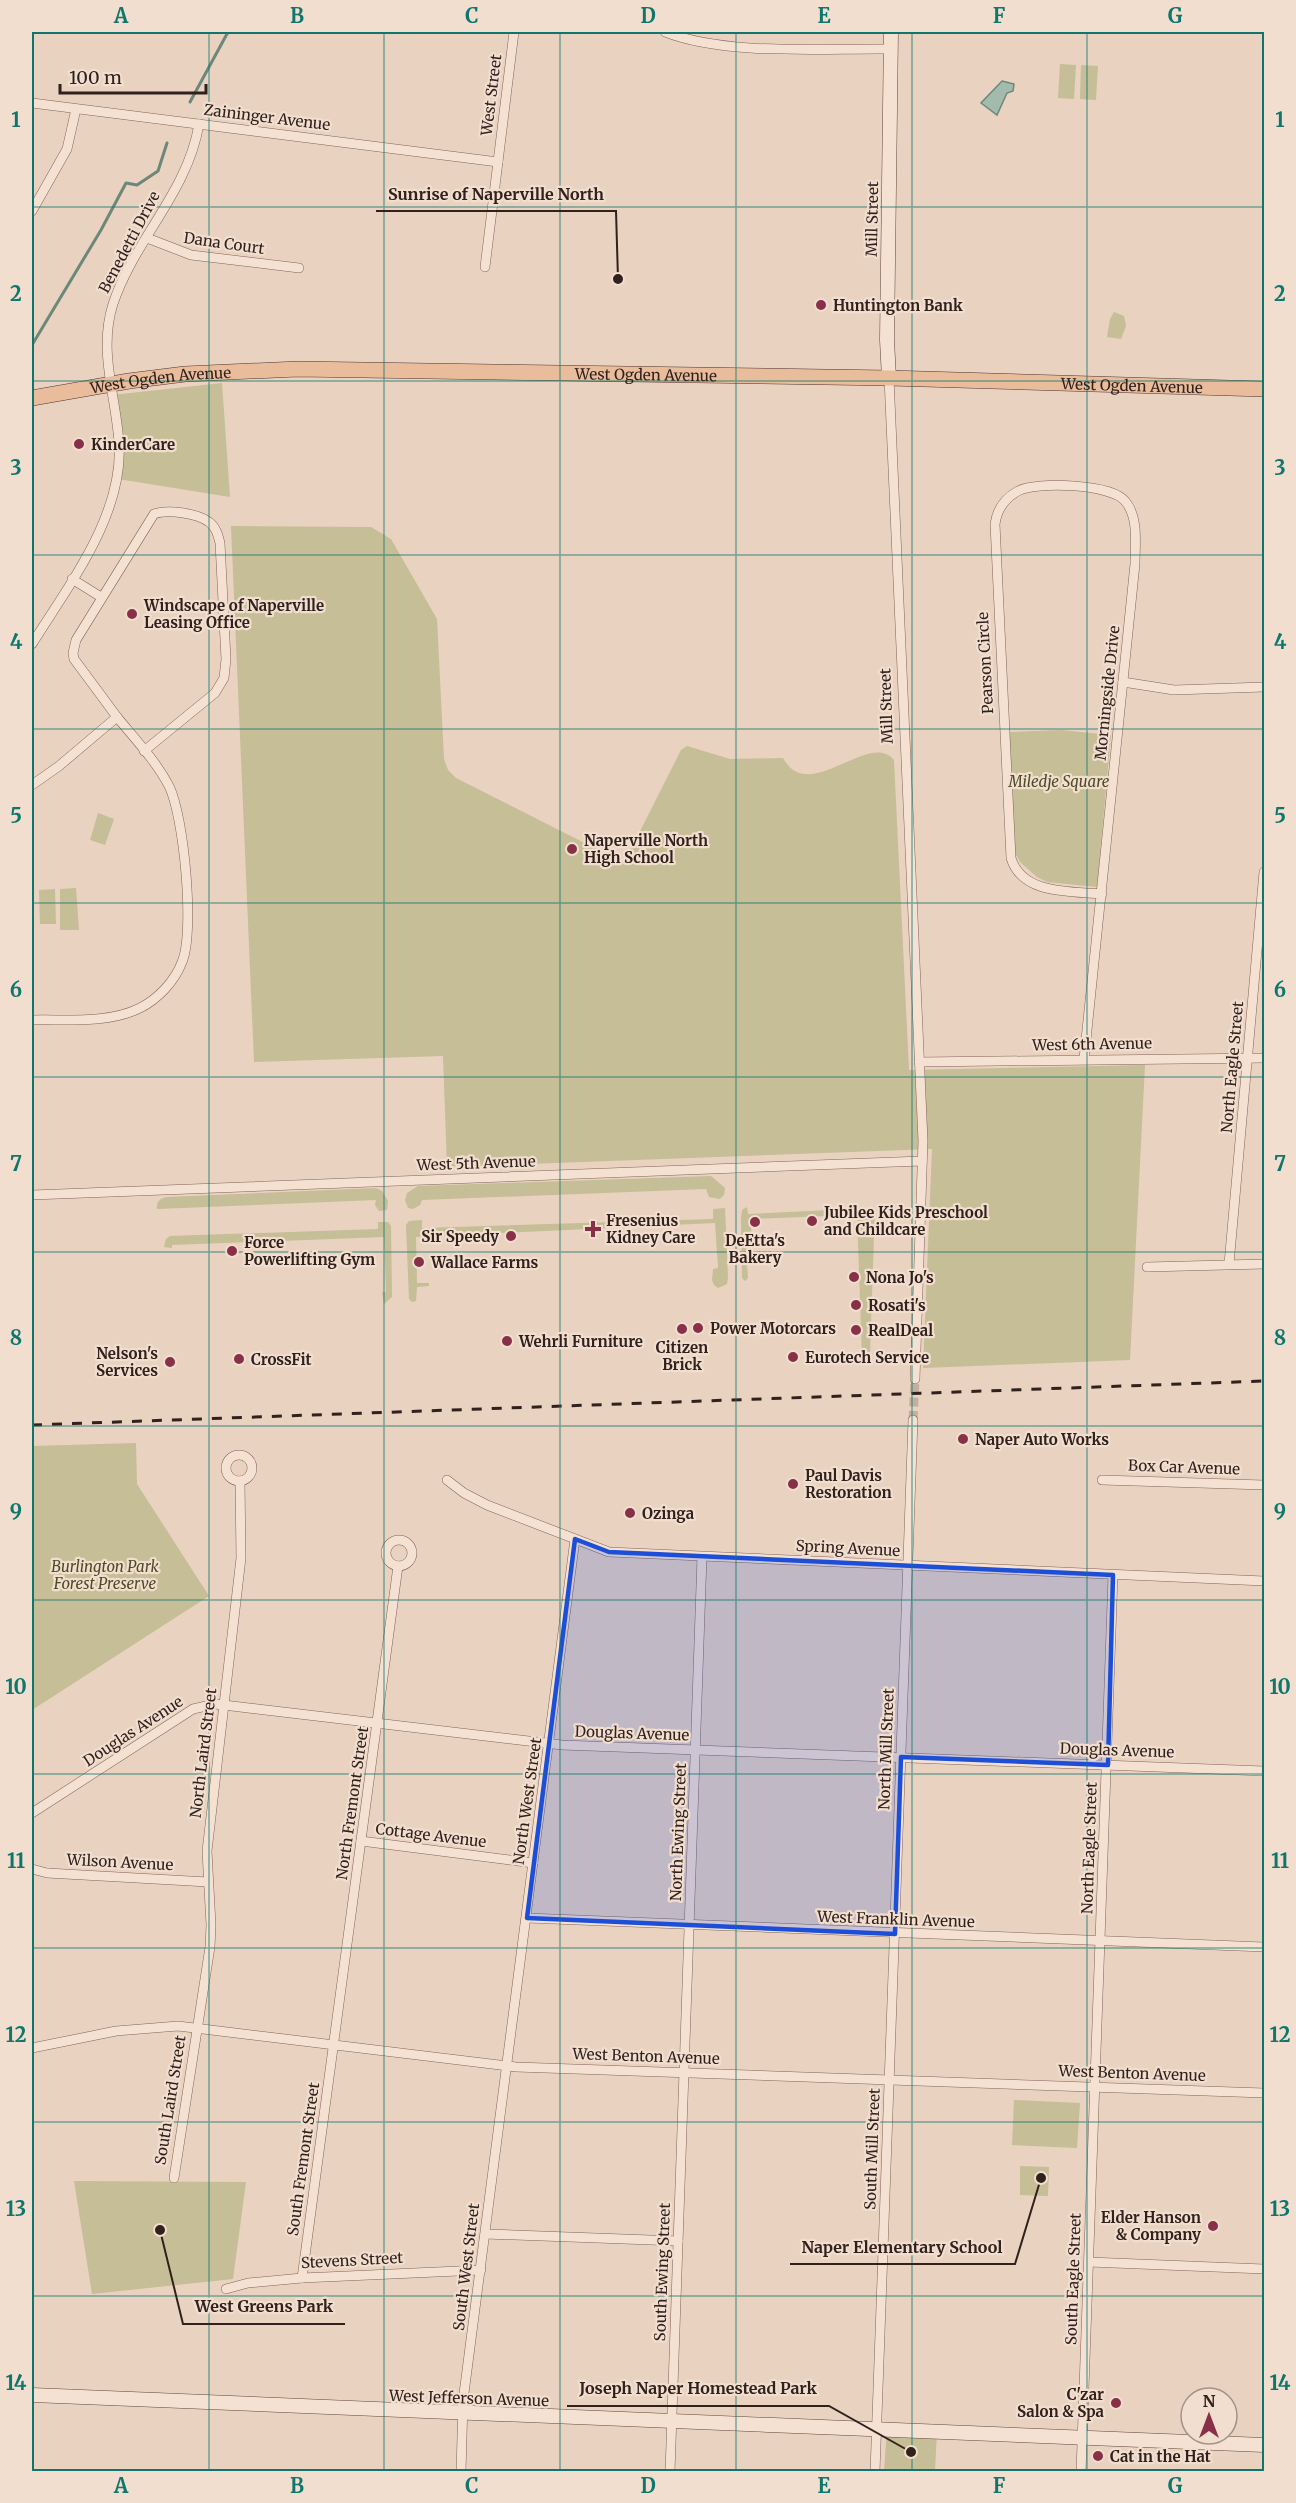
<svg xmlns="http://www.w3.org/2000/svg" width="1296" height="2503" viewBox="0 0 1296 2503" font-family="Merriweather,serif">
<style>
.green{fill:#c5be96}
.water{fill:#a3bbad;stroke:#6b8879;stroke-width:1.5}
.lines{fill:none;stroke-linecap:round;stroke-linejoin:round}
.stream{stroke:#6b8879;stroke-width:3}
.street-tunnel{stroke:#c4af9f;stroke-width:9;stroke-dasharray:9 4.5;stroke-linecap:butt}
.street-casing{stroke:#80645a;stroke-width:10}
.secondary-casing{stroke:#62463d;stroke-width:15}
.primary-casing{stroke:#4e342e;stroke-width:16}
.street{stroke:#f5e1d2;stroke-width:9}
.secondary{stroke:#f5e1d2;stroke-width:14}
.primary{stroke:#e9bc9b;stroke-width:15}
.rail{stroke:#31211d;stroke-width:3;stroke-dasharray:10 10;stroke-linecap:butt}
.marked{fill:#1d4ed8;fill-opacity:0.2;stroke:#1d4ed8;stroke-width:4.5;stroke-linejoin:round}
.grid{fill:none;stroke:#0f766e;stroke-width:1.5;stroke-opacity:0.55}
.poi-dot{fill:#893049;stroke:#f1decf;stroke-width:2}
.labels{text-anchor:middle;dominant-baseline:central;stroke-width:4.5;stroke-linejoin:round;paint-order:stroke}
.street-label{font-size:15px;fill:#31211d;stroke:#f1decf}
.poi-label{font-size:15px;font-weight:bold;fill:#31211d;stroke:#f1decf;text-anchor:start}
.park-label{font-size:15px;font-style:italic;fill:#4b4b26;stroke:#f1decf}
.leader{fill:none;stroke:#31211d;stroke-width:2}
.callout-dot{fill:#31211d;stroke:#f1decf;stroke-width:2}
.callout-label{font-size:16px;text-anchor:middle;font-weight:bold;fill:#31211d;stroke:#f1decf;stroke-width:4.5;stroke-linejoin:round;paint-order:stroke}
.neatline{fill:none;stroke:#0f766e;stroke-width:2}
.grid-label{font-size:20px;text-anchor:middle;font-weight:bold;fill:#0f766e}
</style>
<rect width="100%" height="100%" fill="#e9d2c0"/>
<g class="green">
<path d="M1060,64L1076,65L1074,99L1058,98Z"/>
<path d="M1081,65L1098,66L1096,100L1080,99Z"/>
<path d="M1114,312L1124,316L1126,326L1121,339L1107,337L1110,319Z"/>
<path d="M222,383L230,497L118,479L112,395Z"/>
<path d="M231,526L371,527L391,539L437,619L444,759L448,770L456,778L624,863L681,750L687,746L730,759L783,758C809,806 869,729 894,760L909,1070L1145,1065L1130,1360L923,1368L932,1149L447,1167L443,1056L254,1062Z"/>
<path d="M1061,730L1111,735L1097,887L1047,882L1037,877L1020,862L1015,853L1009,732Z"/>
<path d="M98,813L114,819L105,845L90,840Z"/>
<path d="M76,888L79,930H60V889Z"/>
<path d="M55,889L56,924H40L39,890Z"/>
<path d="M711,1176L725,1188L724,1195L720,1199L709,1197L706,1189L422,1200L420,1205L413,1209L408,1208L405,1200L407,1193L418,1186Z"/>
<path d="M376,1188L382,1191L388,1201L387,1210L379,1211L375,1205L376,1200L157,1209C156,1202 160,1198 167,1197Z"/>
<path d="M747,1207L748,1214L875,1208L870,1353L862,1357L857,1215L751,1219L752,1263L747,1265L748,1278L745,1281L742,1278L741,1218L742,1210Z"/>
<path d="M725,1208L728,1278L727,1284L718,1288L714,1285L712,1280L713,1269L718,1268L715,1223L416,1237L417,1283H429V1286L417,1287L416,1301L412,1302L409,1299L406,1225L409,1221L422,1220V1228L713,1219V1209Z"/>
<path d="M378,1222H388L391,1226L392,1297L384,1304L382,1292H386L384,1237L172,1245V1248L164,1247L166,1239L170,1236L378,1229Z"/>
<path d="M136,1443L137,1484L209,1596L32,1710V1446Z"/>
<path d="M1014,2100L1080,2103L1077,2148L1012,2145Z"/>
<path d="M1020,2166L1049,2167L1048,2196L1020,2195Z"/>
<path d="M74,2181L246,2182L233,2279L92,2294Z"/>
<path d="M887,2429L937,2431L935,2471L884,2472Z"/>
</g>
<path class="water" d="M1002,81L1014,84L1013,91L1007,93L997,115L981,103Z"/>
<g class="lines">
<g class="stream">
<path d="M190,102L228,32"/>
<path d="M32,345L101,230L126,183L137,185L158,171L167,143"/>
</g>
<path class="street-tunnel" d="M913,1420L915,1379"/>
<defs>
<g id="street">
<path d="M665,32C727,56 823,48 891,49"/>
<path d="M32,103L498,162"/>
<path d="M32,211L67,149L76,109"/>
<path d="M147,238L191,255L299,268"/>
<path d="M485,267L514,32"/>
<path d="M889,378L923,1141L915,1379"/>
<path d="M72,579L101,597"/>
<path d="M32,644C68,586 124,515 119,443C116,396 98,351 113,304C134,240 188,192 199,124"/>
<path d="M1123,682L1174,690L1264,687"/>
<path d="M117,717L74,659L73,653L76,640L154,514C167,509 197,513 209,522C216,527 218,535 220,543L226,659L224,678L215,693L144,751"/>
<path d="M32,785L59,766L117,717C135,739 156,761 169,786C184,816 195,932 182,962C175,981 158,999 140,1008C108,1024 66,1019 32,1020"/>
<path d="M1084,1059L1135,564C1135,544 1139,517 1125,501C1112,484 1036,481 1018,491C1005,498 997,510 995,524L1011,858C1022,895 1071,891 1102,894"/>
<path d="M919,1062L1264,1058"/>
<path d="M32,1195L922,1161"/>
<path d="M1229,1264L1264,872"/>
<path d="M1147,1267L1264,1264"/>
<circle cx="239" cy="1468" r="13"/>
<path d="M447,1480L464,1493L487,1505L609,1552L1264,1581"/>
<path d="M1102,1480L1264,1485"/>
<circle cx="399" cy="1553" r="13"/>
<path d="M32,1813L193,1709L215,1704L562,1745L1264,1771"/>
<path d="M361,1841L533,1863"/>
<path d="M32,1869L47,1873L208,1882"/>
<path d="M527,1918L1264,1947"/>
<path d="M32,2048L116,2031L178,2026L516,2067L1264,2093"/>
<path d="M174,2178L210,1947L211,1925L207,1851L241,1558L240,1481"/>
<path d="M486,2234L678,2241"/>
<path d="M1089,2262L1264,2269"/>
<path d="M302,2278L398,1566"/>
<path d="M226,2289L248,2283L302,2278L481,2270"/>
<path d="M461,2472L463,2401L575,1539"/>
<path d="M670,2472L702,1557"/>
<path d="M875,2472L913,1420"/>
<path d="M1081,2472L1113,1575"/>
</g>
<g id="secondary">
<path d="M889,378L887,340L891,32"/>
<path d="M32,2395L1264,2445"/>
</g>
<g id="primary">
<path id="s1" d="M32,398L129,381L185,374L298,369L889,378L1264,389"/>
</g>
</defs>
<use href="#street" class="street-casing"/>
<use href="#secondary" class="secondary-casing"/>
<use href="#primary" class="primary-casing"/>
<use href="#street" class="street"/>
<use href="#secondary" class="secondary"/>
<use href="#primary" class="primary"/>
<path class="rail" d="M32,1425L1264,1381"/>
</g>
<path class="marked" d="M575,1539L609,1552L1113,1575L1108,1765L901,1757L895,1934L527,1918Z"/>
<path class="grid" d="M209,32V2472M384,32V2472M560,32V2472M736,32V2472M912,32V2472M1087,32V2472M32,207H1264M32,381H1264M32,555H1264M32,729H1264M32,903H1264M32,1077H1264M32,1252H1264M32,1426H1264M32,1600H1264M32,1774H1264M32,1948H1264M32,2122H1264M32,2296H1264"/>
<g class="poi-dot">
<circle cx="821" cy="305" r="6"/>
<circle cx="79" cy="444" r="6"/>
<circle cx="132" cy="614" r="6"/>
<circle cx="572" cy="849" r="6"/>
<circle cx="812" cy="1221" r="6"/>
<circle cx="755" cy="1222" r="6"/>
<path d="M590 1220h6v6h6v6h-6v6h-6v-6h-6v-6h6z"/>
<circle cx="511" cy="1236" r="6"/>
<circle cx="232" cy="1251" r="6"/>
<circle cx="419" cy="1262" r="6"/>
<circle cx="854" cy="1277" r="6"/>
<circle cx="856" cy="1305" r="6"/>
<circle cx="698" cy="1328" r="6"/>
<circle cx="682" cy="1329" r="6"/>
<circle cx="856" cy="1330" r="6"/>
<circle cx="507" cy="1341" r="6"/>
<circle cx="793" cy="1357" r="6"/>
<circle cx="239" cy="1359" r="6"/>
<circle cx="170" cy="1362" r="6"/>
<circle cx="963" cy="1439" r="6"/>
<circle cx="793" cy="1484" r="6"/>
<circle cx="630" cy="1513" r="6"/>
<circle cx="1213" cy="2226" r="6"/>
<circle cx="1116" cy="2403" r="6"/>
<circle cx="1098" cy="2456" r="6"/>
</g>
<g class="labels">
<g class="street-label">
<text transform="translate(491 95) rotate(-83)">West Street</text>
<text transform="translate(267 117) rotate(7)">Zaininger Avenue</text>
<text transform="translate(872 219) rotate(-89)">Mill Street</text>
<text transform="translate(129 242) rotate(-62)">Benedetti Drive</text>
<text transform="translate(224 243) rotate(8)">Dana Court</text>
<text stroke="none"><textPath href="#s1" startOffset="616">West Ogden Avenue</textPath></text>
<text stroke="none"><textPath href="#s1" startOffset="130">West Ogden Avenue</textPath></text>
<text stroke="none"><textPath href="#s1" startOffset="1102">West Ogden Avenue</textPath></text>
<text transform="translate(985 663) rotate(-93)">Pearson Circle</text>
<text transform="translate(1107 693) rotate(-84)">Morningside Drive</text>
<text transform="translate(886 706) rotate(-92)">Mill Street</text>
<text transform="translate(1092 1044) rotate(-1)">West 6th Avenue</text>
<text transform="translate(1232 1067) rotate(-85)">North Eagle Street</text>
<text transform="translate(476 1163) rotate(-2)">West 5th Avenue</text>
<text transform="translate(1184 1467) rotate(2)">Box Car Avenue</text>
<text transform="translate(848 1548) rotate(3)">Spring Avenue</text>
<text transform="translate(133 1731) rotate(-33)">Douglas Avenue</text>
<text transform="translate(632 1733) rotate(2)">Douglas Avenue</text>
<text transform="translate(886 1749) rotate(-88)">North Mill Street</text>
<text transform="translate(1117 1750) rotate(2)">Douglas Avenue</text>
<text transform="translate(203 1753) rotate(-83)">North Laird Street</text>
<text transform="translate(527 1801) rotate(-82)">North West Street</text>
<text transform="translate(352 1803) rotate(-82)">North Fremont Street</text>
<text transform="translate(678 1832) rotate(-88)">North Ewing Street</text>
<text transform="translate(431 1835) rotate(7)">Cottage Avenue</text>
<text transform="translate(1089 1848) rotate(-88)">North Eagle Street</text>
<text transform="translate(120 1862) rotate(3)">Wilson Avenue</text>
<text transform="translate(896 1919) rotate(2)">West Franklin Avenue</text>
<text transform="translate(646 2056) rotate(2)">West Benton Avenue</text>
<text transform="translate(1132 2073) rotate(2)">West Benton Avenue</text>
<text transform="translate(170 2100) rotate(-81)">South Laird Street</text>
<text transform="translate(872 2149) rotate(-88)">South Mill Street</text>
<text transform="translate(303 2159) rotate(-82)">South Fremont Street</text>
<text transform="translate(352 2260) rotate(-3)">Stevens Street</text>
<text transform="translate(466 2267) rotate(-83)">South West Street</text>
<text transform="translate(662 2272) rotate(-88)">South Ewing Street</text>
<text transform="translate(1073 2279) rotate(-88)">South Eagle Street</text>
<text transform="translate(469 2398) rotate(2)">West Jefferson Avenue</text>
</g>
<g class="poi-label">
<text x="833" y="305">Huntington Bank</text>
<text x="91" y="444">KinderCare</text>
<text x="144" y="605">Windscape of Naperville<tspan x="144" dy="17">Leasing Office</tspan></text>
<text x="584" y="840">Naperville North<tspan x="584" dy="17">High School</tspan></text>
<text x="824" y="1212">Jubilee Kids Preschool<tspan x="824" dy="17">and Childcare</tspan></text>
<text x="606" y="1220">Fresenius<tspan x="606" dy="17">Kidney Care</tspan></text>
<text x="499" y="1236" text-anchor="end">Sir Speedy</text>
<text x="755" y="1240" text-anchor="middle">DeEtta's<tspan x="755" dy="17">Bakery</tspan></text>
<text x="244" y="1242">Force<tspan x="244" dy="17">Powerlifting Gym</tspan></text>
<text x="431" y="1262">Wallace Farms</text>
<text x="866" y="1277">Nona Jo's</text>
<text x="868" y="1305">Rosati's</text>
<text x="710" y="1328">Power Motorcars</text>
<text x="868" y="1330">RealDeal</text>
<text x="519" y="1341">Wehrli Furniture</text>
<text x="682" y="1347" text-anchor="middle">Citizen<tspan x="682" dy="17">Brick</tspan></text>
<text x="158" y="1353" text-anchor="end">Nelson's<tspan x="158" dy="17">Services</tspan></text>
<text x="805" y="1357">Eurotech Service</text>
<text x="251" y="1359">CrossFit</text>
<text x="975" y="1439">Naper Auto Works</text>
<text x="805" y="1475">Paul Davis<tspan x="805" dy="17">Restoration</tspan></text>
<text x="642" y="1513">Ozinga</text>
<text x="1201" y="2217" text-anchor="end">Elder Hanson<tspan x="1201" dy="17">&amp; Company</tspan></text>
<text x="1104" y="2394" text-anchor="end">C'zar<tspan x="1104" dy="17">Salon &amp; Spa</tspan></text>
<text x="1110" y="2456">Cat in the Hat</text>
</g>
<g class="park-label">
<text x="1059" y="781">Miledje Square</text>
<text x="105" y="1566">Burlington Park<tspan x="105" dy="17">Forest Preserve</tspan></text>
</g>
</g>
<path class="leader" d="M618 279L616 211H376M1041 2178L1015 2264H790M160 2230L183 2324H345M911 2452L829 2406H567"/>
<g class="callout-dot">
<circle cx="618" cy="279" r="6"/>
<circle cx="1041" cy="2178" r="6"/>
<circle cx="160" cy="2230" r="6"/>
<circle cx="911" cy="2452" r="6"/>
</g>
<g class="callout-label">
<text x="496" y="200">Sunrise of Naperville North</text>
<text x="902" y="2253">Naper Elementary School</text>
<text x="264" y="2312">West Greens Park</text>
<text x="698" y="2394">Joseph Naper Homestead Park</text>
</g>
<rect width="1296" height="2503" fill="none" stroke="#f1decf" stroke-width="66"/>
<g transform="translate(1209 2416)"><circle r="28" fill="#f1decf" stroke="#a49288" stroke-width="1.5"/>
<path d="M0-4.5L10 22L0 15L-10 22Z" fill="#893049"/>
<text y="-9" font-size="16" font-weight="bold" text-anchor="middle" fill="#31211d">N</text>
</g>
<path d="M60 84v9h146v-9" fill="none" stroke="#31211d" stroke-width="3"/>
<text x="69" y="84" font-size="18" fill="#31211d" stroke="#f1decf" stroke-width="4.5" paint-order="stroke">100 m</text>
<rect x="33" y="33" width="1230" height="2437" class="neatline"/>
<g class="grid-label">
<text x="121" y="23">A</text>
<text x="297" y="23">B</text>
<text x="472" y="23">C</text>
<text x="648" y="23">D</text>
<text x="824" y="23">E</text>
<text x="999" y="23">F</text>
<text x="1175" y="23">G</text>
<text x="16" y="127">1</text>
<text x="1280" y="127">1</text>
<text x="16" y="301">2</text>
<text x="1280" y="301">2</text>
<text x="16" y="475">3</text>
<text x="1280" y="475">3</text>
<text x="16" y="649">4</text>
<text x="1280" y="649">4</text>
<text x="16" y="823">5</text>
<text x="1280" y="823">5</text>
<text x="16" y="997">6</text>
<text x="1280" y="997">6</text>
<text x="16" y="1171">7</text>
<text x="1280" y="1171">7</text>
<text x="16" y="1345">8</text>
<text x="1280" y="1345">8</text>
<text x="16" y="1519">9</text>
<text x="1280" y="1519">9</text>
<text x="16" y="1694">10</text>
<text x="1280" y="1694">10</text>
<text x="16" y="1868">11</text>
<text x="1280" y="1868">11</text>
<text x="16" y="2042">12</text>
<text x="1280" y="2042">12</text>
<text x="16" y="2216">13</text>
<text x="1280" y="2216">13</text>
<text x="16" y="2390">14</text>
<text x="1280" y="2390">14</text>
<text x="121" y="2493">A</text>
<text x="297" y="2493">B</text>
<text x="472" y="2493">C</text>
<text x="648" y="2493">D</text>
<text x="824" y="2493">E</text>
<text x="999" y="2493">F</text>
<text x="1175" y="2493">G</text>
</g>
</svg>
